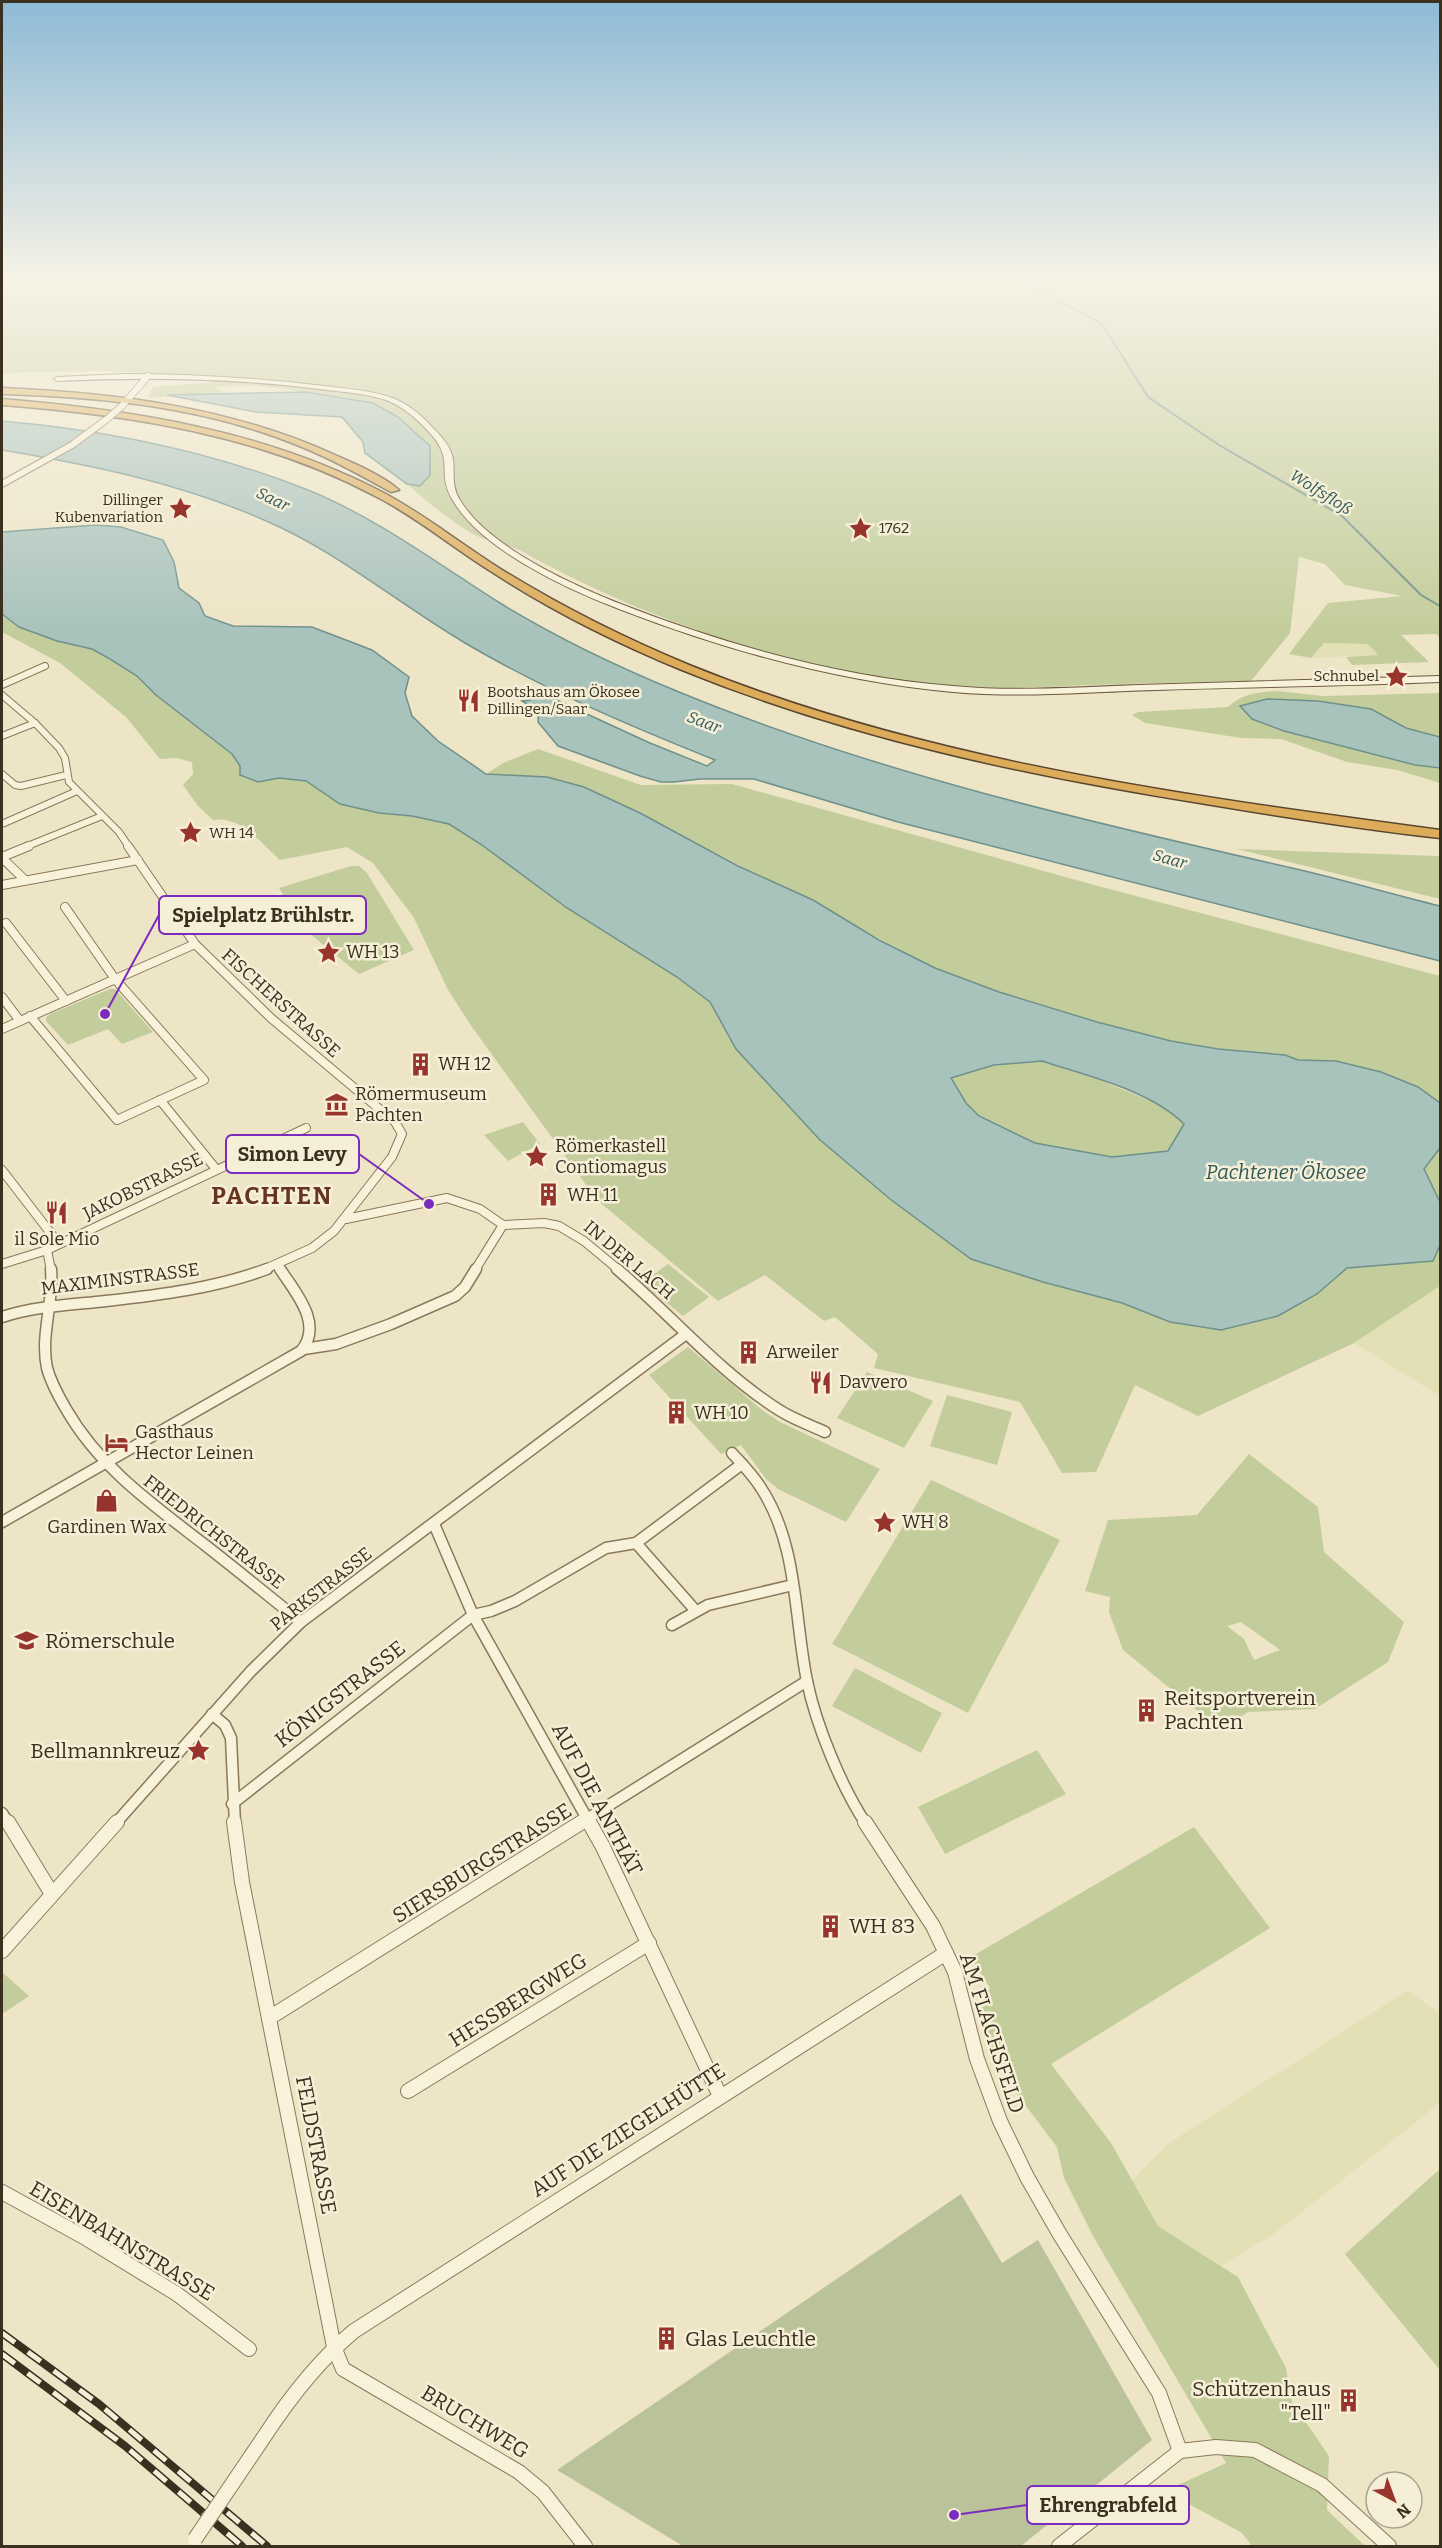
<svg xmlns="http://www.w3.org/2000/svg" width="1442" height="2548" viewBox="0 0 1442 2548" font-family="Bitter,serif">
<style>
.farmland{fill:#e4e0b5}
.green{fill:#c3cd9b;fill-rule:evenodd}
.cemetery{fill:#bac29a}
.water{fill:#a8c2bc;stroke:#6f918b;stroke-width:1.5;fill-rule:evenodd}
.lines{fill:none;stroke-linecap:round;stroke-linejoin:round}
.stream{stroke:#6f918b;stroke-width:2}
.minor-far3-casing{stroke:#8a785c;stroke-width:8}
.minor-far2-casing{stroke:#8a785c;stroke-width:10}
.minor-far1-casing{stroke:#8a785c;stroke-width:13}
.minor-casing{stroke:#8a785c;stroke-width:16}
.tertiary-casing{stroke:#8a785c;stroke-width:8}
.secondary-casing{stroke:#6c5940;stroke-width:2}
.motorway-casing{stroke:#584630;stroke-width:3}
.minor-far3{stroke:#f9f2db;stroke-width:6}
.minor-far2{stroke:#f9f2db;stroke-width:8}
.minor-far1{stroke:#f9f2db;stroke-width:10}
.minor{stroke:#f9f2db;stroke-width:14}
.tertiary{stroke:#f9f2db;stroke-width:6}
.secondary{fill:#f9f2db;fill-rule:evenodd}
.motorway{fill:#dcac5a;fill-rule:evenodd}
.rail-casing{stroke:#3b2f20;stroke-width:8}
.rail{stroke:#f6efd7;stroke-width:5;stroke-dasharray:16;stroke-linecap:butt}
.minor-bridge-casing{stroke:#8a785c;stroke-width:16;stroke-linecap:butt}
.tertiary-bridge-casing{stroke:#8a785c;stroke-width:8;stroke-linecap:butt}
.minor-bridge{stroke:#f9f2db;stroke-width:14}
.tertiary-bridge{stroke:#f9f2db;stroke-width:6}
.labels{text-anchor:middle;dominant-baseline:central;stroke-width:5;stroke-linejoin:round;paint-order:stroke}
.far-poi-label{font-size:15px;fill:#3b2f20;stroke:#f6efd7;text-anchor:start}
.far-water-label{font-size:16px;font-style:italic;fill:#305a5a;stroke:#f6efd7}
.poi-label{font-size:18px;fill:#3b2f20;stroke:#f6efd7;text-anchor:start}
.street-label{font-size:18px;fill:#3b2f20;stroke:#f6efd7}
.water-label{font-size:20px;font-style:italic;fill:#305a5a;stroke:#f6efd7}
.near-poi-label{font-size:21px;fill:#3b2f20;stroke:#f6efd7;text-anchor:start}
.near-street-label{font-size:21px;fill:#3b2f20;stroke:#f6efd7}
.district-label{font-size:24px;font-weight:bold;letter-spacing:1.5px;fill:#673420;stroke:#f6efd7}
.leader{fill:none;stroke:#7b2cbf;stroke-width:2}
.callout-dot{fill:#7b2cbf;stroke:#f6efd7;stroke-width:2}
.callout{fill:#f6efd7;stroke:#7b2cbf;stroke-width:2}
.callout-label{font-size:20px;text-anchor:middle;font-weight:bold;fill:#3b2f20}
</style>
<rect width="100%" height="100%" fill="#eee5c7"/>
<g class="farmland">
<path d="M1324,643L1369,644L1379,655L1311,658Z"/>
<path d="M1440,1286V1396L1354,1343Z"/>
<path d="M1408,1990L1440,2014V2103L1275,2233L1221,2266L1158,2226L1132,2181L1169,2143Z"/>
</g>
<g class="green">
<path d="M2,278H1440V637L1436,634L1401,635L1429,662L1352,665L1346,657L1378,655L1368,644L1324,643L1311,658L1289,654L1328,603L1402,596L1345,585L1325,564L1299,557L1290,633L1251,681C1196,682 1142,683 1088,685C1043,687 997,690 952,686C808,675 648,622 523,552C510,545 497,544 484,539C462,531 425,500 407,484L420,486L349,398L259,386L214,387L225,393L148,398L153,387L230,381L234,377L101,371L2,373Z"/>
<path d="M2,614L19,627L57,641L92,649L137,676L156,695L232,754L258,782L279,778L306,781L340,804L379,813L412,816L449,824L482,845L567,908L677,977L710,1002L736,1049L819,1139L890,1199L971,1259L1122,1303L1170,1322L1317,1294L1347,1268L1433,1261L1440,1245V1286L1354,1343L1198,1416L1135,1385L1096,1472L1062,1473L1020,1402L874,1368L878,1354L835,1317L824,1321L765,1275L718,1301L597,1200L472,1027L448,990L414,918L373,863L347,847L280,860C261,843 241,815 213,820L198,806L183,785L193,774L192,762L176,758L160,759L126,717L60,663L2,632Z"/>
<path d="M1277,691L1324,696L1440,693V737L1406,728L1371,709L1319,701L1267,699L1240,706L1252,719L1284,731L1415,765L1440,768V783L1397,770L1347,762L1281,739L1241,738L1145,723L1132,715L1138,712L1228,707C1241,694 1260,692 1277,691Z"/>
<path d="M538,749L641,785L732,784L1098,886L1440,976V1103L1418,1087L1381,1072L1336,1061L1298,1060L1284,1055L1218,1049L1171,1041L1097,1022L999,992L935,968L640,813L584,787L547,777L486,774L503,763Z"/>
<path d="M1237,849L1440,856V899Z"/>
<path d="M351,866H359L367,873L414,950L359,974L304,929L279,888Z"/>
<path d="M110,989H115L153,1032L122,1044L108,1029L68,1045L46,1021V1018L50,1014Z"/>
<path d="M1042,1061L1100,1080L1163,1106L1184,1124L1168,1151L1112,1157L1035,1143L979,1116L966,1103L951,1078L994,1065Z"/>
<path d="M523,1122L540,1144L508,1161L484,1135Z"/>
<path d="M1440,1148V1202L1424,1169Z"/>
<path d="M668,1264L709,1297L683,1316L642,1283Z"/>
<path d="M688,1347L762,1410L780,1422L880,1469L846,1522L778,1489L766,1479L741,1445L721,1454L649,1375Z"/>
<path d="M867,1372L933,1401L904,1448L837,1418Z"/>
<path d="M947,1395L1012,1412L997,1465L930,1446Z"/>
<path d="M1249,1454L1318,1507L1324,1552L1404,1622L1388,1662L1315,1709L1248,1712L1234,1721L1215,1725L1123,1650L1109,1612L1110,1597L1085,1591L1108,1520L1197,1515ZM1241,1622L1280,1650L1254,1660L1244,1639L1227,1626Z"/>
<path d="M931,1480L1060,1540L968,1713L832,1644Z"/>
<path d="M855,1668L942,1713L921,1753L832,1706Z"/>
<path d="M1037,1750L1066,1794L945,1854L918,1807Z"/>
<path d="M1194,1827L1270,1928L1051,2064L1111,2143L1158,2226L1238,2277L1286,2368L1292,2402L1329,2456L1327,2510L1365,2546H1252L1242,2533L1165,2491L1226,2463L1093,2236L1064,2178L1057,2147L1017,2094L993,2056L982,2008L990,1988L971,1957Z"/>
<path d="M2,1972L29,1996L2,2014Z"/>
<path d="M1440,2169V2370L1345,2254Z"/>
</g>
<path class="cemetery" d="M961,2194L1002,2263L1038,2240L1152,2440L1021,2546H683L557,2470Z"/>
<g class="water">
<path d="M305,392L373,403L398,417L430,446V475L420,486L407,484L365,453L363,442L342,417L256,412L167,395Z"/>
<path d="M2,421C105,430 212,452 308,490C377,518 438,564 500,603C557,638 618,667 679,692C876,773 1085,821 1292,868C1341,879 1391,894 1440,906V961L898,822L754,779H700L674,782H661L640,776L558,746L538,722C540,711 530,706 522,701L530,700L539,692L650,743L707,766L715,760C630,726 545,690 465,643C397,603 337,551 264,520C180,483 91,465 2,450Z"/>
<path d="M96,525L121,527L163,540L174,562L179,588L199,603L205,616L233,626L312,627L372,650L409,677L405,693L412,716L438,741L486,774L547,777L584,787L640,813L738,866L813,900L879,940L935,968L999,992L1097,1022L1171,1041L1218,1049L1285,1055L1298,1060L1336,1061L1381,1072L1418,1087L1440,1103V1148L1424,1169L1440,1202V1245L1433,1261L1347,1268L1317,1294L1278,1316L1221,1330L1170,1322L1122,1303L1043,1282L971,1259L890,1199L819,1139L736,1049L710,1002L677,977L567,908L482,845L449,824L412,816L379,813L340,804L306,781L279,778L258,782L240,775V766L232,754L156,695L137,676L110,659L92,649L57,641L19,627L2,614V532ZM1042,1061C1087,1076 1150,1090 1184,1124L1168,1151L1112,1157L1035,1143L979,1116L966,1103L951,1078L994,1065Z"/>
<path d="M1267,699L1318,701L1371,709L1406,728L1440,737V768L1415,765L1284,731L1252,719L1240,706Z"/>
</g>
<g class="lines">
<path class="stream" d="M1017,278L1102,324L1148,397L1219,445L1342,516L1421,595L1440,606"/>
<defs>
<g id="minor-far3">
<path d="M2,685L45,666"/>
<path d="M2,695L35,723L59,748L65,758L69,782L119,832L129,847"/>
<path d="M2,736L35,723"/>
<path d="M2,774L15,785L21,786L66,775"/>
<path d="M2,824L77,791"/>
<path d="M25,847L102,816"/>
</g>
<g id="minor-far2">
<path d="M128,846L195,944L272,1019L395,1122L402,1134L392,1157L334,1231L312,1248L263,1270"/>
<path d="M2,857L29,846"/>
<path d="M2,858L25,880"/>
<path d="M2,885L138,860"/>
<path d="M6,923L66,1001"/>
<path d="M2,997L20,1021"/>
<path d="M30,1016L117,1120L204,1080L115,979L65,907"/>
<path d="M2,1029L195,944"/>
<path d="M160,1100L216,1169"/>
<path d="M2,1170L59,1244"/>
<path d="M346,1219L447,1198L480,1209L503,1225L544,1223L559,1226L584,1241L619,1270"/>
<path d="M47,1250L51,1270"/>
<path d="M2,1264L47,1250L306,1128"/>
<path d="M277,1264L281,1270"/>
<path d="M475,1270L503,1225"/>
</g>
<g id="minor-far1">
<path d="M51,1269C54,1302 40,1335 47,1368C51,1383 59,1397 66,1409C100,1468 152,1504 205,1545C237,1570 269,1596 301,1622"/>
<path d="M617,1269C671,1315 719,1372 779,1410C793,1419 810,1425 825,1432"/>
<path d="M2,1317C36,1306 70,1305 106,1301C160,1295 216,1288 267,1269"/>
<path d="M304,1349L336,1344L391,1324L455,1296L465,1287L476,1269"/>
<path d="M732,1453C742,1464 753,1475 761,1488C798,1544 794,1617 807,1681C816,1725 841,1786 866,1824"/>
<path d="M2,1522L301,1351C324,1324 295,1292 280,1269"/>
<path d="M434,1524L473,1615L590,1824"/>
<path d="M636,1543L695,1610"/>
<path d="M672,1625L708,1605L793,1585"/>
<path d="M212,1714L225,1725L231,1738L235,1824"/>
<path d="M232,1804L473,1615L491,1611L515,1601L606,1548L636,1543L742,1464"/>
<path d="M2,1813L9,1824"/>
<path d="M115,1824L251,1671L301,1622L686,1334"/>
<path d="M579,1824L807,1681"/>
</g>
<g id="minor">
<path d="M8,1822L52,1894"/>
<path d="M234,1822L242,1882L334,2347L343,2369L519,2472L543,2492L585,2546"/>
<path d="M589,1822L603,1847L720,2096"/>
<path d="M865,1822L933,1926L955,1972L977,2059L1000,2121L1027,2177L1059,2233L1159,2393L1180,2451"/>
<path d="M2,1951L117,1822"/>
<path d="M269,2018L582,1822"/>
<path d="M408,2091L649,1943"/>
<path d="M2,2192L84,2237L177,2294L249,2349"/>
<path d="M264,2437C290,2397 318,2361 354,2331L946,1953"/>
<path d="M1059,2546L1180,2451L1216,2447L1255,2450L1322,2485L1389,2546"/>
</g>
<g id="tertiary">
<path d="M122,406L148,376"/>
<path d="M2,484L72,445L107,419"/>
</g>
<path id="secondary" d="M124,374C192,374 258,378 324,386C348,389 372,390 395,399C410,405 423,417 434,429C442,437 451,447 453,459C455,474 451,486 460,500C488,547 571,584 621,604C726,645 840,677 953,686C1015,692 1077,687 1139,685C1240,682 1340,679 1440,676V682C1346,686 1250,687 1155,690C1088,692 1020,698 953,692C839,682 725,650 619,609C566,589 480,549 452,499C436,471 456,460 428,431C416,418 402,406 386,400C365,393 341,392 319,389C232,378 145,377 57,381L54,379L57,377Z"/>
<g id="motorway">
<path d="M2,388C117,393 229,407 335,455C355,464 382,475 399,490L391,492C360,475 330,458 297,445C203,407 103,397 2,394Z"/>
<path d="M2,399C134,410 266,431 384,493C425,515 461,544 499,568C560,606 624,638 689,665C928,762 1187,796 1440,830V838C1362,829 1284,817 1206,804C1028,776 849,738 682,670C616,643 552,611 492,572C453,548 418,518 377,497C261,435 132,415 2,405Z"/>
</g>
</defs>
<use href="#minor-far3" class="minor-far3-casing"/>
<use href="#minor-far2" class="minor-far2-casing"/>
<use href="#minor-far1" class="minor-far1-casing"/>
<use href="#minor" class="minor-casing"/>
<use href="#tertiary" class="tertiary-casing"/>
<use href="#secondary" class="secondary-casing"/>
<use href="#motorway" class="motorway-casing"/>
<use href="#minor-far3" class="minor-far3"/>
<use href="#minor-far2" class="minor-far2"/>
<use href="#minor-far1" class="minor-far1"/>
<use href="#minor" class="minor"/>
<use href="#tertiary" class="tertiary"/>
<use href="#secondary" class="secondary"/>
<use href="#motorway" class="motorway"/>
<defs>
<g id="rail">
<path d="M2,2333L99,2404L267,2546"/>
<path d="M2,2354L125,2446L242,2546"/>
</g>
</defs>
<use href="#rail" class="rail-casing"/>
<use href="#rail" class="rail"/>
<defs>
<path id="minor-bridge" d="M195,2539L264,2437"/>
<path id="tertiary-bridge" d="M107,419L122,406"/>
</defs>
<use href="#minor-bridge" class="minor-bridge-casing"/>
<use href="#tertiary-bridge" class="tertiary-bridge-casing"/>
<use href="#minor-bridge" class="minor-bridge"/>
<use href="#tertiary-bridge" class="tertiary-bridge"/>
</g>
<linearGradient id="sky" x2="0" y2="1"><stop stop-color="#8ebad6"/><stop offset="0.44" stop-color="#f7f3e6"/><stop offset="1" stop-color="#f7f3e6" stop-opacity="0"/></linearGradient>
<rect width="1442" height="634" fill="url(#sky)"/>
<defs>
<symbol id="sight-bare" viewBox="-9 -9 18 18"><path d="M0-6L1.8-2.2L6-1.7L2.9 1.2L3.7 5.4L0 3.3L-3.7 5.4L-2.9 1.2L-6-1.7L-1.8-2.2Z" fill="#99342d" stroke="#f6efd7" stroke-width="2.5" paint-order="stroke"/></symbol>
<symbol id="restaurant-bare" viewBox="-9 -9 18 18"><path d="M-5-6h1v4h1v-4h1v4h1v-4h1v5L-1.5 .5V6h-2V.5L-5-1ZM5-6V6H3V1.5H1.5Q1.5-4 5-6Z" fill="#99342d" stroke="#f6efd7" stroke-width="2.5" paint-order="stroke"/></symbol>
<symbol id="building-bare" viewBox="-9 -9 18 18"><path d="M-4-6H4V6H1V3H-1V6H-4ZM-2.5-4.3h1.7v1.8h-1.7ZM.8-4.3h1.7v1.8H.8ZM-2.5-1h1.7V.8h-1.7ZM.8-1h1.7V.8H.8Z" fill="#99342d" stroke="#f6efd7" stroke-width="2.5" paint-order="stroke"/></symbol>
<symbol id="museum-bare" viewBox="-9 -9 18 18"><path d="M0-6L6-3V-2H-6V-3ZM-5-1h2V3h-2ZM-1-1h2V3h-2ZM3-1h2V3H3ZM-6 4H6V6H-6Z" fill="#99342d" stroke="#f6efd7" stroke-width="2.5" paint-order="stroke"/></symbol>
<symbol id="hotel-bare" viewBox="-9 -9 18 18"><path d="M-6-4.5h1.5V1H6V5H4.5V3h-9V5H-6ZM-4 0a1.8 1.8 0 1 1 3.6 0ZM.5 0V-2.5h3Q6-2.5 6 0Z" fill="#99342d" stroke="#f6efd7" stroke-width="2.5" paint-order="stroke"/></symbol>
<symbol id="shop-bare" viewBox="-9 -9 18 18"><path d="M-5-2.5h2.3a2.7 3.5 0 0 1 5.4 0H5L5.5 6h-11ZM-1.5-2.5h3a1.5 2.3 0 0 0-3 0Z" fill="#99342d" stroke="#f6efd7" stroke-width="2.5" paint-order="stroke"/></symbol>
<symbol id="school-bare" viewBox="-9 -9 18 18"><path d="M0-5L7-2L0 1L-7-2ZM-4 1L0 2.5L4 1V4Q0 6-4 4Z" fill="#99342d" stroke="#f6efd7" stroke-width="2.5" paint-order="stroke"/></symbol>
</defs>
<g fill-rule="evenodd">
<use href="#sight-bare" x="164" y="492" width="33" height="33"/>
<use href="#sight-bare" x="844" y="512" width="33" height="33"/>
<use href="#sight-bare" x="1380" y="660" width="33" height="33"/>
<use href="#restaurant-bare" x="452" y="684" width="33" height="33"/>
<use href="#sight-bare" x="174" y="816" width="33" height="33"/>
<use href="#sight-bare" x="312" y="936" width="33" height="33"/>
<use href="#building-bare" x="404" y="1048" width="33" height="33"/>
<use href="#museum-bare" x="320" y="1088" width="33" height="33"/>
<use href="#sight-bare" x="520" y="1140" width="33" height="33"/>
<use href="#building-bare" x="532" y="1178" width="33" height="33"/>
<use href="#restaurant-bare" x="40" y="1196" width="33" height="33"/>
<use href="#building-bare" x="732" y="1336" width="33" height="33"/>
<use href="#restaurant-bare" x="804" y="1366" width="33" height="33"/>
<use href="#building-bare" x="660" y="1396" width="33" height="33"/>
<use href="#hotel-bare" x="100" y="1426" width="33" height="33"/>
<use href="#shop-bare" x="90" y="1484" width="33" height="33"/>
<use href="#sight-bare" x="868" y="1506" width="33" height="33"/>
<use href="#school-bare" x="10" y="1624" width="33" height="33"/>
<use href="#building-bare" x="1130" y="1694" width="33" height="33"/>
<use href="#sight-bare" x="182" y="1734" width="33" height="33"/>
<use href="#building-bare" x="814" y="1910" width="33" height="33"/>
<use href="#building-bare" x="650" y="2322" width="33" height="33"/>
<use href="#building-bare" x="1332" y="2384" width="33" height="33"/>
</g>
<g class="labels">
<g class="far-poi-label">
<text x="163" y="500" text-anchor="end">Dillinger<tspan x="163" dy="17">Kubenvariation</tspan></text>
<text x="879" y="528">1762</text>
<text x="1379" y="676" text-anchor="end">Schnubel</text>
<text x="487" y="692">Bootshaus am Ökosee<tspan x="487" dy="17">Dillingen/Saar</tspan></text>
<text x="209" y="833">WH 14</text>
</g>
<g class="far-water-label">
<text transform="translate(1321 492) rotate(32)">Wolfsfloß</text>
<text transform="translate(273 499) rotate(26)">Saar</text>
<text transform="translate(704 722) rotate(21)">Saar</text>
<text transform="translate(1170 859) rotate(15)">Saar</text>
</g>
<g class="poi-label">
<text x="346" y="952">WH 13</text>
<text x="438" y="1064">WH 12</text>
<text x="355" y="1094">Römermuseum<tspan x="355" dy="21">Pachten</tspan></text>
<text x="555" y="1146">Römerkastell<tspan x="555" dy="21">Contiomagus</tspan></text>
<text x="567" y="1195">WH 11</text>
<text x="57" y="1239" text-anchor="middle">il Sole Mio</text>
<text x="766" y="1352">Arweiler</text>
<text x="839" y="1382">Davvero</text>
<text x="694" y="1413">WH 10</text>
<text x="135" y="1432">Gasthaus<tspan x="135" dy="21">Hector Leinen</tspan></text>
<text x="902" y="1522">WH 8</text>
<text x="107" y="1527" text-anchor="middle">Gardinen Wax</text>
</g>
<g class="street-label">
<text transform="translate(281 1003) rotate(42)">FISCHERSTRASSE</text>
<text transform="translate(143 1186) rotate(-26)">JAKOBSTRASSE</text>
<text transform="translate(629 1260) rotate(40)">IN DER LACH</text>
<text transform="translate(120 1279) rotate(-7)">MAXIMINSTRASSE</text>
<text transform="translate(214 1532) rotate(38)">FRIEDRICHSTRASSE</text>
<text transform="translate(321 1589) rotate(-38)">PARKSTRASSE</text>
</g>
<g class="water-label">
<text x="1286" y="1172">Pachtener Ökosee</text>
</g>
<g class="near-poi-label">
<text x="45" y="1641">Römerschule</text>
<text x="1164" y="1698">Reitsportverein<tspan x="1164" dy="24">Pachten</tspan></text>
<text x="180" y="1751" text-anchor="end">Bellmannkreuz</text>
<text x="849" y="1926">WH 83</text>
<text x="685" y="2339">Glas Leuchtle</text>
<text x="1331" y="2389" text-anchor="end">Schützenhaus<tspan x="1331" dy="24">"Tell"</tspan></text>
</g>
<g class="near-street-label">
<text transform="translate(340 1694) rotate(-38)">KÖNIGSTRASSE</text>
<text transform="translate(597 1799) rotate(62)">AUF DIE ANTHÄT</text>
<text transform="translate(482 1863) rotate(-32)">SIERSBURGSTRASSE</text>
<text transform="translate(518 2000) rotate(-32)">HESSBERGWEG</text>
<text transform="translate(992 2033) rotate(72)">AM FLACHSFELD</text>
<text transform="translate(628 2130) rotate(-33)">AUF DIE ZIEGELHÜTTE</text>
<text transform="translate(316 2145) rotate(79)">FELDSTRASSE</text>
<text transform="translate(122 2241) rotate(31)">EISENBAHNSTRASSE</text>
<text transform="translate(475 2422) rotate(31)">BRUCHWEG</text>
</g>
<g class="district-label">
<text x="272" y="1196">PACHTEN</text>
</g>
</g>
<path class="leader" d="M105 1014L159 915M429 1204L359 1154M954 2515L1027 2505"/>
<g class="callout-dot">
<circle cx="105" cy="1014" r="6"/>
<circle cx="429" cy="1204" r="6"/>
<circle cx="954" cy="2515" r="6"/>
</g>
<g class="callout">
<rect x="159" y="896" width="207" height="38" rx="6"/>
<rect x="226" y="1135" width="133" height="38" rx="6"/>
<rect x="1027" y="2486" width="162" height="38" rx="6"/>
</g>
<g class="callout-label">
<text x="263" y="922">Spielplatz Brühlstr.</text>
<text x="292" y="1161">Simon Levy</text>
<text x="1108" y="2512">Ehrengrabfeld</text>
</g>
<rect width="1442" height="2548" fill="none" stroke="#3b2f20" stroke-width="6"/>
<g transform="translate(1394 2500) rotate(139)"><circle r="28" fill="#f6efd7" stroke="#aba28e" stroke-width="1.5"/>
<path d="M0-4.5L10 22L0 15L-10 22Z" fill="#99342d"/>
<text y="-9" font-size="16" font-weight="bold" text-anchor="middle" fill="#3b2f20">N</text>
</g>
</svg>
